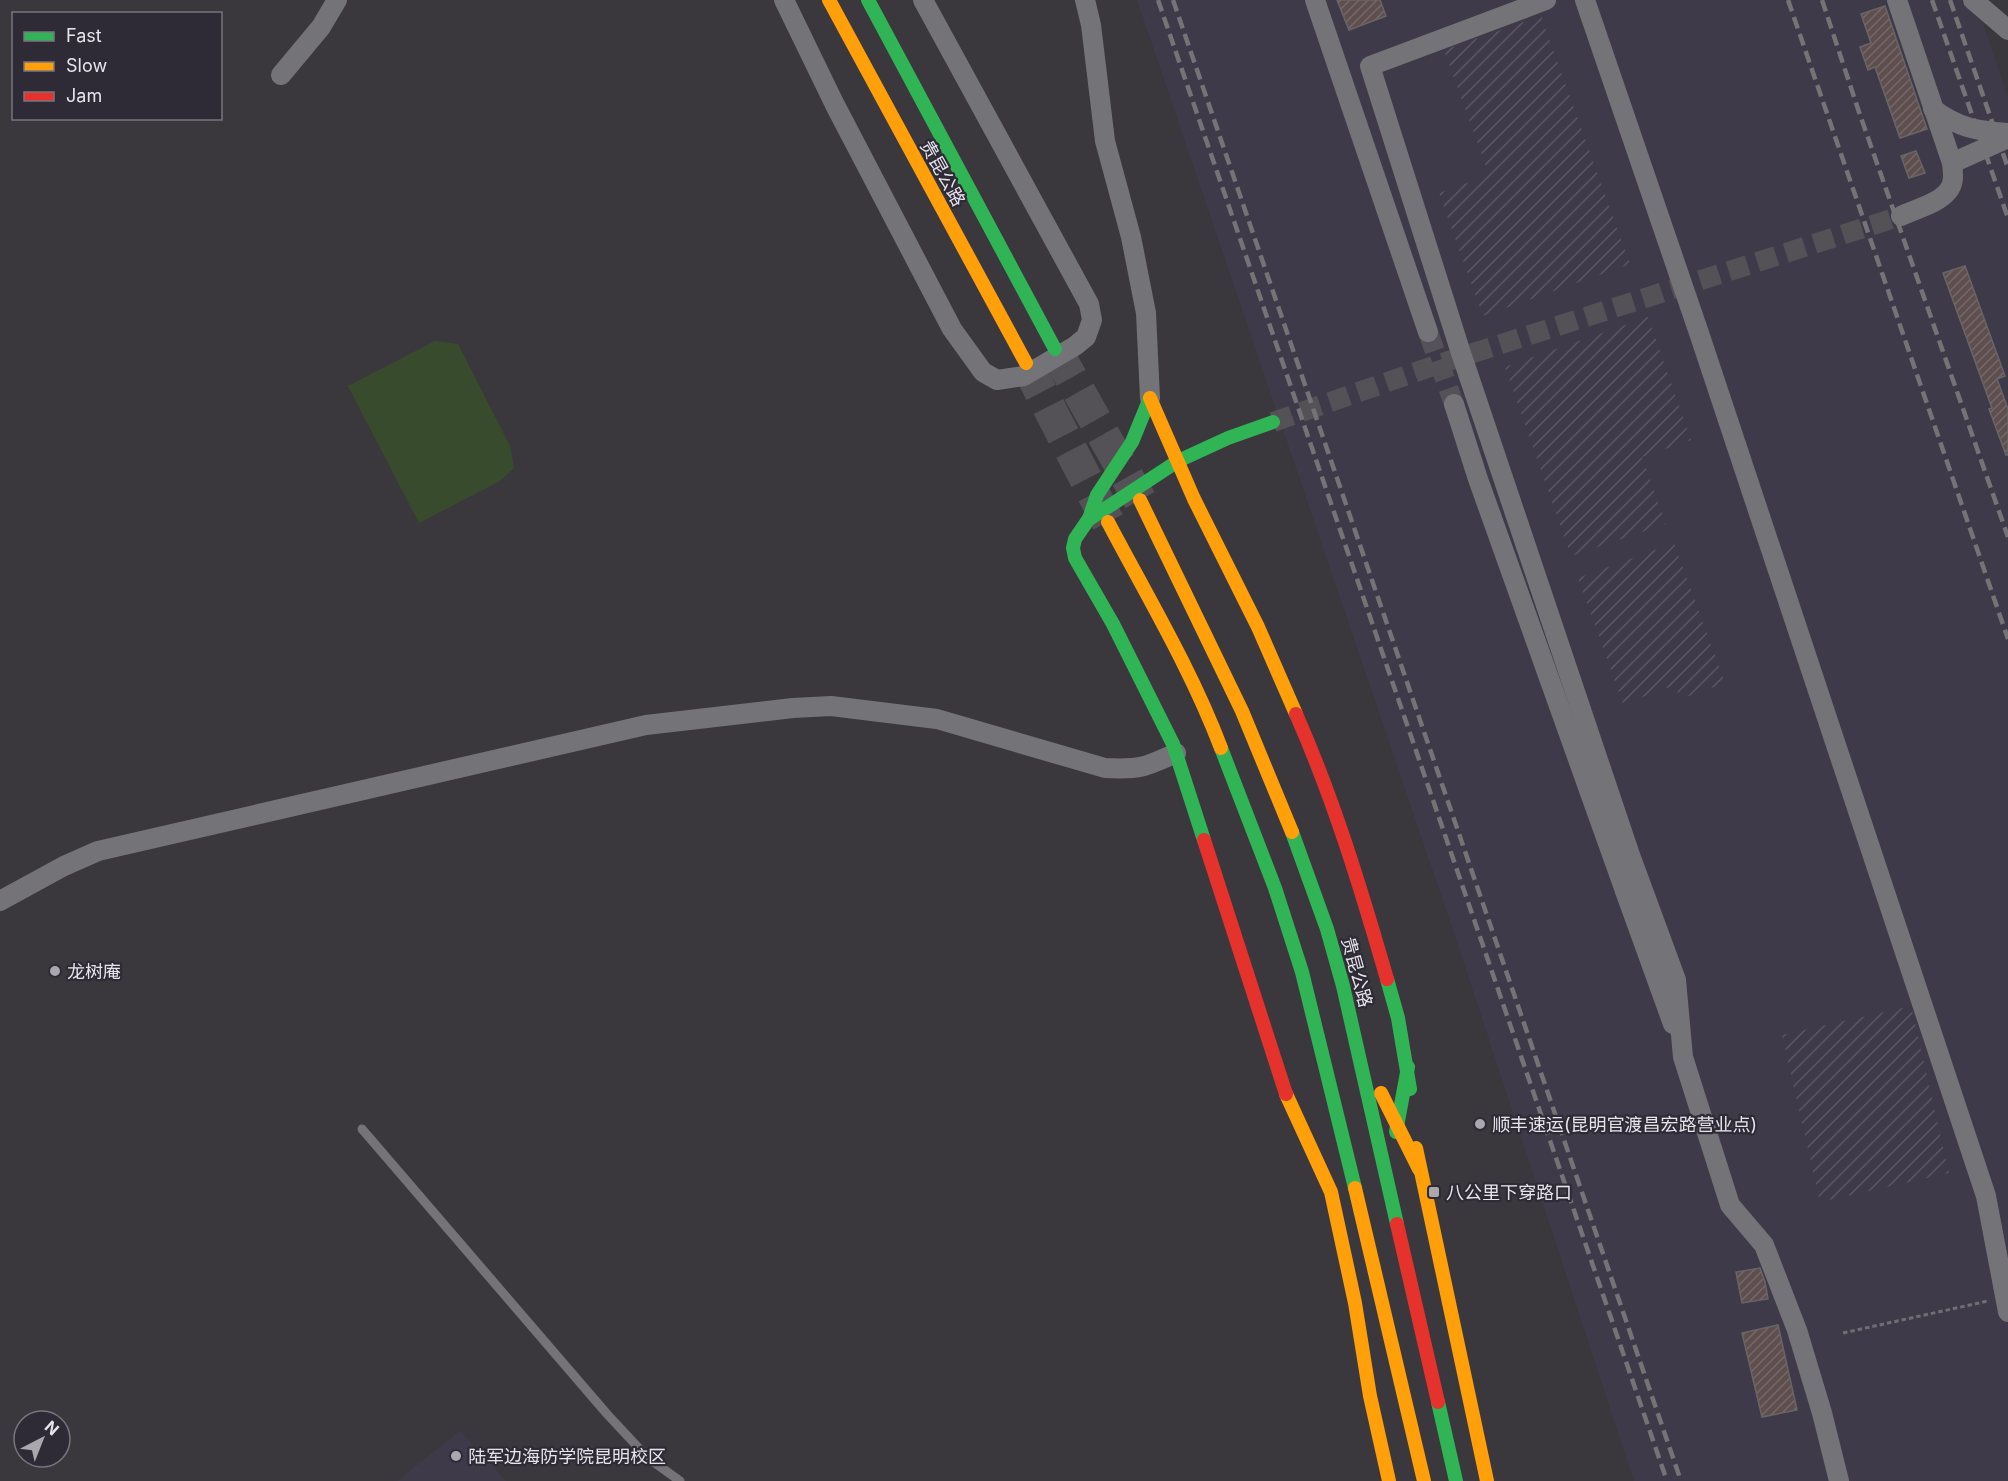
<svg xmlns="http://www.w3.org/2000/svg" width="2008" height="1481" viewBox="0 0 2008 1481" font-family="Inter,'Noto Sans SC',sans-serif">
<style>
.built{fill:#3f3a49}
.industrial{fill:url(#industrial-furrows)}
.green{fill:#384c2d}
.building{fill:url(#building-hatch);stroke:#696566;stroke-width:1.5}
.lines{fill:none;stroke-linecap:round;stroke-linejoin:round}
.street-tunnel{stroke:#545257;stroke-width:20;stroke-dasharray:20 10;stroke-linecap:butt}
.highway-tunnel{stroke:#545257;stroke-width:33;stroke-dasharray:33 16;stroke-linecap:butt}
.path{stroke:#6f6e72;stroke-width:3;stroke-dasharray:4.5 3;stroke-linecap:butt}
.lane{stroke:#747377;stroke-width:9}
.street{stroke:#747377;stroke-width:20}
.fast{stroke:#30b455;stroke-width:14}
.slow{stroke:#ff9f0a;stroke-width:14}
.jam{stroke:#e5322d;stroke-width:14}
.rail{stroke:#747376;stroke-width:4.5;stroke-dasharray:12 6;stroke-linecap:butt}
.poi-dot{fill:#aaa8ae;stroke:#2f2b36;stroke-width:2}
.labels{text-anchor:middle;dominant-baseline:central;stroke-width:4.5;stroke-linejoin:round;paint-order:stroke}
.street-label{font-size:18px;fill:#e6e4eb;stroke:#2f2b36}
.poi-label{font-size:18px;fill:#e6e4eb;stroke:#2f2b36;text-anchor:start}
</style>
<defs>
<pattern id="industrial-furrows" width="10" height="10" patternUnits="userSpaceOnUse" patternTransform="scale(1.5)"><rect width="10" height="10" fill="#3f3a49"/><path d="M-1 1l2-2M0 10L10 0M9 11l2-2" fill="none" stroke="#5b5663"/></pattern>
<pattern id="building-hatch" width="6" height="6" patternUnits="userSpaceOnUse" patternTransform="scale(1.5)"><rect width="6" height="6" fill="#5e4f4e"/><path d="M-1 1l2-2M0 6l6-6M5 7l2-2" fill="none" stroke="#756868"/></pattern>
</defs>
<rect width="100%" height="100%" fill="#3a383d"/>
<g class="built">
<path d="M1137,0H1975L2008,97V1481H1634L1455,936Z"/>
<path d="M460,1431L506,1481H397Z"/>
</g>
<g class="industrial">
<path d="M1541,16L1630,264L1483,316L1439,193L1489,175L1444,50Z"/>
<path d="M1648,317L1691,440L1642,457L1666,524L1571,556L1505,367Z"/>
<path d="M1674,543L1725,683L1680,699L1675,685L1623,704L1578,578Z"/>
<path d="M1911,1006L1949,1173L1820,1202L1782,1035Z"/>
</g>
<path class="green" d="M435,341L458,344L510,446L514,468L500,481L419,523L348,386Z"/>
<g class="building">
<path d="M1337,0H1380L1386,16L1349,30Z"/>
<path d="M1885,6L1927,129L1900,138L1875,67L1868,70L1860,47L1871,43L1861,14Z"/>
<path d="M1916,151L1925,173L1909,178L1901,156Z"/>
<path d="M1965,266L2005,376L1997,379L2008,409V455H2006L1989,409L1992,408L1943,273Z"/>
<path d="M1760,1268L1765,1282L1768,1299L1742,1303L1736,1272Z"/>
<path d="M1778,1325L1797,1410L1762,1417L1742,1333Z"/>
</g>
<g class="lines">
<g class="street-tunnel">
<path d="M1428,332L1454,404"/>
<path d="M1273,422L1439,364L1901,216"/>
</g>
<g class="highway-tunnel">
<path d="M1055,349L1140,500"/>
<path d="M1026,363L1108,522"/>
</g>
<path class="path" d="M1843,1333L1988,1301"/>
<path class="lane" d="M362,1129L607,1414L648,1458L680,1481"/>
<g class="street">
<path d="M784,0L835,105L952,329L983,372L997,380L1024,376L1075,346L1086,337L1092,320L1089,304L923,0"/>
<path d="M1085,0L1091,25L1105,141L1131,237L1146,313L1150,398"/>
<path d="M1315,0L1428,332"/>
<path d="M1546,0L1370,66L1460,350L1630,855L1676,980L1683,1057L1730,1205L1764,1245L1797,1330L1822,1413L1839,1481"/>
<path d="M1585,0L1699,333L1986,1196L2008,1312"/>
<path d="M1897,0L1952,163C1953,172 1955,183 1948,191C1938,204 1915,209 1901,216"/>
<path d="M1973,0L2008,30"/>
<path d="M281,75L321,27L337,0"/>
<path d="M1933,109C1959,128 1977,131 2008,133"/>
<path d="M1952,163L2008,138"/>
<path d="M1454,404L1478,479L1625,891L1641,886"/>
<path d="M1625,891L1673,1024"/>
<path d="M0,901L64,866L98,851L646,725L793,708L831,706L937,719L1105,768C1139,770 1146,767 1176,753"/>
</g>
<g class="fast">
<path d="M868,0L1055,349"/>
<path d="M1089,519L1097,495L1132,442L1150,398"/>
<path d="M1221,748L1275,888L1302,972L1355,1188"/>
<path d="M1292,832L1327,929L1343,986L1397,1224"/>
<path d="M1204,840L1173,744L1113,624L1075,558L1073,548L1075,539L1088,520L1178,461L1228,438L1273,422"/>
<path d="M1387,979L1398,1018L1410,1089"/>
<path d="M1396,1132L1408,1067"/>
<path d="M1438,1402L1456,1481"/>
</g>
<g class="slow">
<path d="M829,0L1026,363"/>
<path d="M1150,398L1194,499L1258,627L1296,714"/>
<path d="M1140,500L1242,711L1292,832"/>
<path d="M1108,522C1147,596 1191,669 1221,748"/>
<path d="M1381,1093L1419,1169"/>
<path d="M1286,1094L1331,1192L1355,1303L1370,1396L1389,1481"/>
<path d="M1416,1148L1487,1481"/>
<path d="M1355,1188L1424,1481"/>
</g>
<g class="jam">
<path d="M1296,714C1334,800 1361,889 1387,979"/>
<path d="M1204,840L1286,1094"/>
<path d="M1397,1224L1438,1402"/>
</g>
<g class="rail">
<path d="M1158,0L1667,1481"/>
<path d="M1173,0L1681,1481"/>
<path d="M1788,0L2008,639"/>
<path d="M1822,0L1859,112L2008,537"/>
<path d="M1932,0L2008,218"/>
<path d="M1950,0L2008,168"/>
</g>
</g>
<g class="poi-dot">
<circle cx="55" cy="971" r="6"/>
<circle cx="1480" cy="1124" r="6"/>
<rect x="1428" y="1186" width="12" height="12" rx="3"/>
<circle cx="456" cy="1456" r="6"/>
</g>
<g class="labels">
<g class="street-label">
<text transform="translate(943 173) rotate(61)">贵昆公路</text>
<text transform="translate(1357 972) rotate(75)">贵昆公路</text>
</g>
<g class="poi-label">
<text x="67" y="971">龙树庵</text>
<text x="1492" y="1124">顺丰速运(昆明官渡昌宏路营业点)</text>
<text x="1446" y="1192">八公里下穿路口</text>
<text x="468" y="1456">陆军边海防学院昆明校区</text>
</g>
</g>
<rect x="12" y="12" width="210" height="108" fill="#2f2b36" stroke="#78757e" stroke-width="1.5"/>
<rect x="24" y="32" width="30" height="9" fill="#30b455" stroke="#78757e" stroke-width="1.5"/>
<text x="66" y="42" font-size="18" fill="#e6e4eb">Fast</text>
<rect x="24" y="62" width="30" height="9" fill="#ff9f0a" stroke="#78757e" stroke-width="1.5"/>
<text x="66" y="72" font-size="18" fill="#e6e4eb">Slow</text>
<rect x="24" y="92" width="30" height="9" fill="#e5322d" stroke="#78757e" stroke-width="1.5"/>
<text x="66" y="102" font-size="18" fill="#e6e4eb">Jam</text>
<g transform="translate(42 1439) rotate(42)"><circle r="28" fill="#2f2b36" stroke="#78757e" stroke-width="1.5"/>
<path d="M0-4.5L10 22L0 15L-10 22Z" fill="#aaa8ae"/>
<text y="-9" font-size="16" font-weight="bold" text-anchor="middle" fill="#e6e4eb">N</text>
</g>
</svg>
